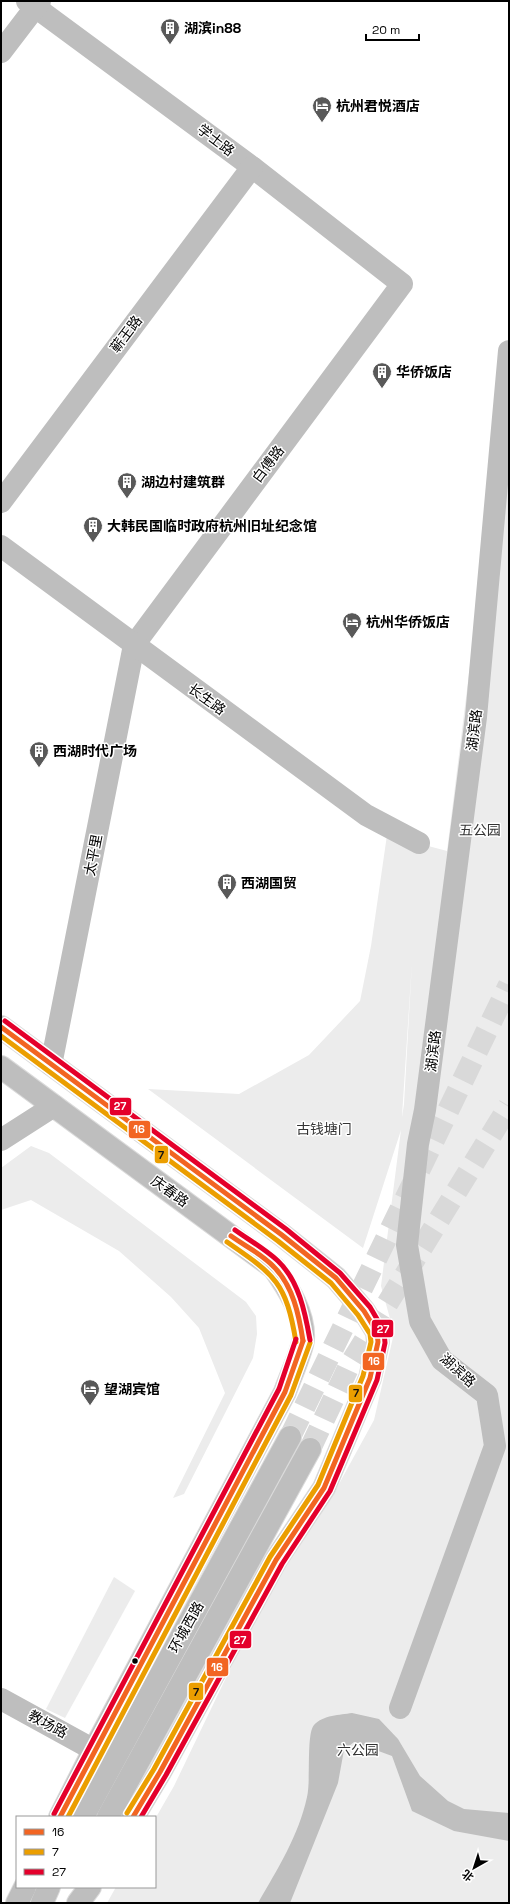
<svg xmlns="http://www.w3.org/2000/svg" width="510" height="1904" viewBox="0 0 510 1904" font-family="'Space Grotesk','Noto Sans SC',sans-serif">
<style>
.green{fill:#ececec;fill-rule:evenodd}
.water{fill:#bfbfbf}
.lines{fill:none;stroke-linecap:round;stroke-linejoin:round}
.major-tunnel{stroke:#d9d9d9;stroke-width:22;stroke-dasharray:22 11;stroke-linecap:butt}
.major-casing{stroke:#dbdbdb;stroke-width:24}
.minor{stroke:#bebebe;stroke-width:22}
.major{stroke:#bebebe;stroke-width:22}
.bus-1-casing{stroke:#fff;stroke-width:8}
.bus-2-casing{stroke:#fff;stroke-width:8}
.bus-3-casing{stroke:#fff;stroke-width:8}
.bus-1{stroke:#f26522;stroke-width:5}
.bus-2{stroke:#eb9e00;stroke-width:5}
.bus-3{stroke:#e4002b;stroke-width:5}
.bus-dot{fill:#000;stroke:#fff;stroke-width:1.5}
.labels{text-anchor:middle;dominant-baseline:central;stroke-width:3;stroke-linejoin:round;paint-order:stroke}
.poi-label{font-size:14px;font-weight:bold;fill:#000;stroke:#fff;text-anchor:start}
.street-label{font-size:14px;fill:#000;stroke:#fff}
.park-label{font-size:14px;fill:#333;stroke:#fff}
.line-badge{stroke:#fff;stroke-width:1.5}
.badge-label{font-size:11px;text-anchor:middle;font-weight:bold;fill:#fff}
.pale-badge-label{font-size:11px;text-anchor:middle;font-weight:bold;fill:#111}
</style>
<rect width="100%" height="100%" fill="#fff"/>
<g class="green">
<path d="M509,351V1903H107L116,1887H155V1819L174,1786L271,1584L334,1493L374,1420L394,1333L381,1286L401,1130L363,1248L148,1089L239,1094L309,1055L360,1001L371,946L387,835L447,851ZM412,962L404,1104L402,1117V1116Z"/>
<path d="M31,1146L49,1153L246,1302L256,1316L257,1334L253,1358L184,1494L173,1498L225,1393L199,1328L171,1297L119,1251L31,1200L1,1210V1168Z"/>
<path d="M114,1577L135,1591L65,1718L46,1709Z"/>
</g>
<path class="water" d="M352,1713L379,1719L398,1739L420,1776L448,1801L464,1809L509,1813V1841L454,1831L412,1811L392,1756L354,1742L344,1750L338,1783L290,1903H258C277,1870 299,1835 307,1797C311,1782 306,1734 314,1725C323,1715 340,1715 352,1713Z"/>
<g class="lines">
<g class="major-tunnel">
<path d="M290,1437L509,985"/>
<path d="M310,1449L349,1366L509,1106"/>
</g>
<defs>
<g id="major">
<path d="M1,1027L282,1235L336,1278L364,1311L377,1332L378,1342L370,1378L324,1488L276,1560L160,1772L133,1817"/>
<path d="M1,1067L274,1268C288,1288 305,1314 303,1340C303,1349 288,1382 285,1392L94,1750L60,1817"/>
<path d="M83,1817L290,1437"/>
<path d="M108,1817L310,1449"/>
<path d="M17,1903L25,1887"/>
<path d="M42,1903L49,1887"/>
<path d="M78,1903L90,1887"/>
</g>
</defs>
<use href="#major" class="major-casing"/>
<g class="minor">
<path d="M27,1L252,167L402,284L134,645L51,1065"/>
<path d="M1,52L40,1"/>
<path d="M1,502L252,167"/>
<path d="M1,546L366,815L419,843"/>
<path d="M1,1140L54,1106"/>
<path d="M1,1699L94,1750"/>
<path d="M400,1708L495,1446L487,1395L442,1360L420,1321L407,1245L418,1144L425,1110L476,717L509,351"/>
</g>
<use href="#major" class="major"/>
<defs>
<g id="bus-1">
<path d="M1,1027L282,1235L336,1278L364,1311L377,1332L378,1342L370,1378L324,1488L276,1560L160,1772L133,1817"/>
<path d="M231,1236C245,1246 262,1254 274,1267C293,1286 299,1315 303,1341"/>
<path d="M60,1817L285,1392L303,1341"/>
</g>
<g id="bus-2">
<path d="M1,1036L278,1241L331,1283L358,1315L370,1334L371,1342L363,1376L318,1485L270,1557L154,1769L127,1813"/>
<path d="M227,1242C275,1275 286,1282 296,1342"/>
<path d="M68,1817L291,1395L310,1343"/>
</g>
<g id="bus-3">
<path d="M5,1021L286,1229L340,1273L370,1307L384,1331L385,1343L377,1380L330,1491L282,1564L166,1775L141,1817"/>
<path d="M235,1230C249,1240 265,1249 278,1261C299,1281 305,1312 310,1340"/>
<path d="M54,1814L279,1389L296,1339"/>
</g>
</defs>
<use href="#bus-1" class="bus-1-casing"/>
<use href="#bus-2" class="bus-2-casing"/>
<use href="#bus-3" class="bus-3-casing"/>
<use href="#bus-1" class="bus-1"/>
<use href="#bus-2" class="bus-2"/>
<use href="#bus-3" class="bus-3"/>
</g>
<defs>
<symbol id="building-pin" viewBox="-11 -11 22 30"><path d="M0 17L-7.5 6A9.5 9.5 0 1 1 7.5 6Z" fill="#595959" stroke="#fff"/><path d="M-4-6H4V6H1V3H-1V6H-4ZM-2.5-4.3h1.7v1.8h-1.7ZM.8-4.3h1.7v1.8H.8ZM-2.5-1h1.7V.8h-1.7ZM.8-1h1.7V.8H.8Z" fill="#fff"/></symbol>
<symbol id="hotel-pin" viewBox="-11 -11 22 30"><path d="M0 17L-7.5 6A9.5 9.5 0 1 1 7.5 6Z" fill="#595959" stroke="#fff"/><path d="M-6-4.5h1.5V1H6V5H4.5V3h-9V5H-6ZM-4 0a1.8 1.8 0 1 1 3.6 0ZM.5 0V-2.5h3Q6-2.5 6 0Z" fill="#fff"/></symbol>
</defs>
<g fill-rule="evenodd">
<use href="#building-pin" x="159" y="17" width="22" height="30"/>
<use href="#hotel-pin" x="311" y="95" width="22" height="30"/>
<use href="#building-pin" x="371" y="361" width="22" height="30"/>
<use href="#building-pin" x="116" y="471" width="22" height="30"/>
<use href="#building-pin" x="82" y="515" width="22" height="30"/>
<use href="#hotel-pin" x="341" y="611" width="22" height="30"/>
<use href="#building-pin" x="28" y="740" width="22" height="30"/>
<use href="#building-pin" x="216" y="872" width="22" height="30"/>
<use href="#hotel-pin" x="79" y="1378" width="22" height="30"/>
</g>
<circle class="bus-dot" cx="135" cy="1661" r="3.5"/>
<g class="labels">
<g class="poi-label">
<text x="184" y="28">湖滨in88</text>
<text x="336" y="106">杭州君悦酒店</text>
<text x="396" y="372">华侨饭店</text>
<text x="141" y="482">湖边村建筑群</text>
<text x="107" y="526">大韩民国临时政府杭州旧址纪念馆</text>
<text x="366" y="622">杭州华侨饭店</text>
<text x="53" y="751">西湖时代广场</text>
<text x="241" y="883">西湖国贸</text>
<text x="104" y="1389">望湖宾馆</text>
</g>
<g class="street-label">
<text transform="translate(216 140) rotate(37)">学士路</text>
<text transform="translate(126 334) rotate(-53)">蕲王路</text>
<text transform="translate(268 464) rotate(-53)">白傅路</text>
<text transform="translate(207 699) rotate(36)">长生路</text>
<text transform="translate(474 730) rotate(-83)">湖滨路</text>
<text transform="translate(93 855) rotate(-79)">太平里</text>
<text transform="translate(433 1051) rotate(-83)">湖滨路</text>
<text transform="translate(170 1191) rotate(36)">庆春路</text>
<text transform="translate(458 1370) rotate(42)">湖滨路</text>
<text transform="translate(186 1627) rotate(-61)">环城西路</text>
<text transform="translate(48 1724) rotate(28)">教场路</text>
</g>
<g class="park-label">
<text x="480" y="830">五公园</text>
<text x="324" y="1129">古钱塘门</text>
<text x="358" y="1750">六公园</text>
</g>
</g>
<g class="line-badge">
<rect x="109" y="1097" width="23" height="19" rx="4" fill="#e4002b"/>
<rect x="128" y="1120" width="23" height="19" rx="4" fill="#f26522"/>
<rect x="154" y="1145" width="15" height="19" rx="4" fill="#eb9e00"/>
<rect x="371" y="1319" width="23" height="19" rx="4" fill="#e4002b"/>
<rect x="362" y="1352" width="23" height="19" rx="4" fill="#f26522"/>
<rect x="348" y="1384" width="15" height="19" rx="4" fill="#eb9e00"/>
<rect x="229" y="1630" width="23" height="19" rx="4" fill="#e4002b"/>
<rect x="206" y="1657" width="23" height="20" rx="4" fill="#f26522"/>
<rect x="188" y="1682" width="16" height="19" rx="4" fill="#eb9e00"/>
</g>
<g class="badge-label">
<text x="120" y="1110">27</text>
<text x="139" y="1133">16</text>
<text x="383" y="1333">27</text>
<text x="374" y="1365">16</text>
<text x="240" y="1644">27</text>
<text x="217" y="1671">16</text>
</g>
<g class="pale-badge-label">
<text x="161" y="1159">7</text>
<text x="356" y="1397">7</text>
<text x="196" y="1696">7</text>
</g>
<rect width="510" height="1904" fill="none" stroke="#000000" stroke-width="4"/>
<rect x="16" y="1816" width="140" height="72" fill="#ffffff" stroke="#999999"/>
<rect x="24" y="1829" width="20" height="6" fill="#f26522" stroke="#999999"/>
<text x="52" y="1836" font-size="12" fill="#000000">16</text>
<rect x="24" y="1849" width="20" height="6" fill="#eb9e00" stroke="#999999"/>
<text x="52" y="1856" font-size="12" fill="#000000">7</text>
<rect x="24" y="1869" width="20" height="6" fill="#e4002b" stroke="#999999"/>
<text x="52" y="1876" font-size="12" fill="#000000">27</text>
<g transform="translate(474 1868) rotate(219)" stroke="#ffffff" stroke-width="3" paint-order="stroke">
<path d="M0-3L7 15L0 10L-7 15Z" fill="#000000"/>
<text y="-6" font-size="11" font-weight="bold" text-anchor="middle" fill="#000000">北</text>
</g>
<path d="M366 34v6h53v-6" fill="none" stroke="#000000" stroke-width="2"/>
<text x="372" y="34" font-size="12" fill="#000000" stroke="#ffffff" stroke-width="3" paint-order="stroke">20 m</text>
</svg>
